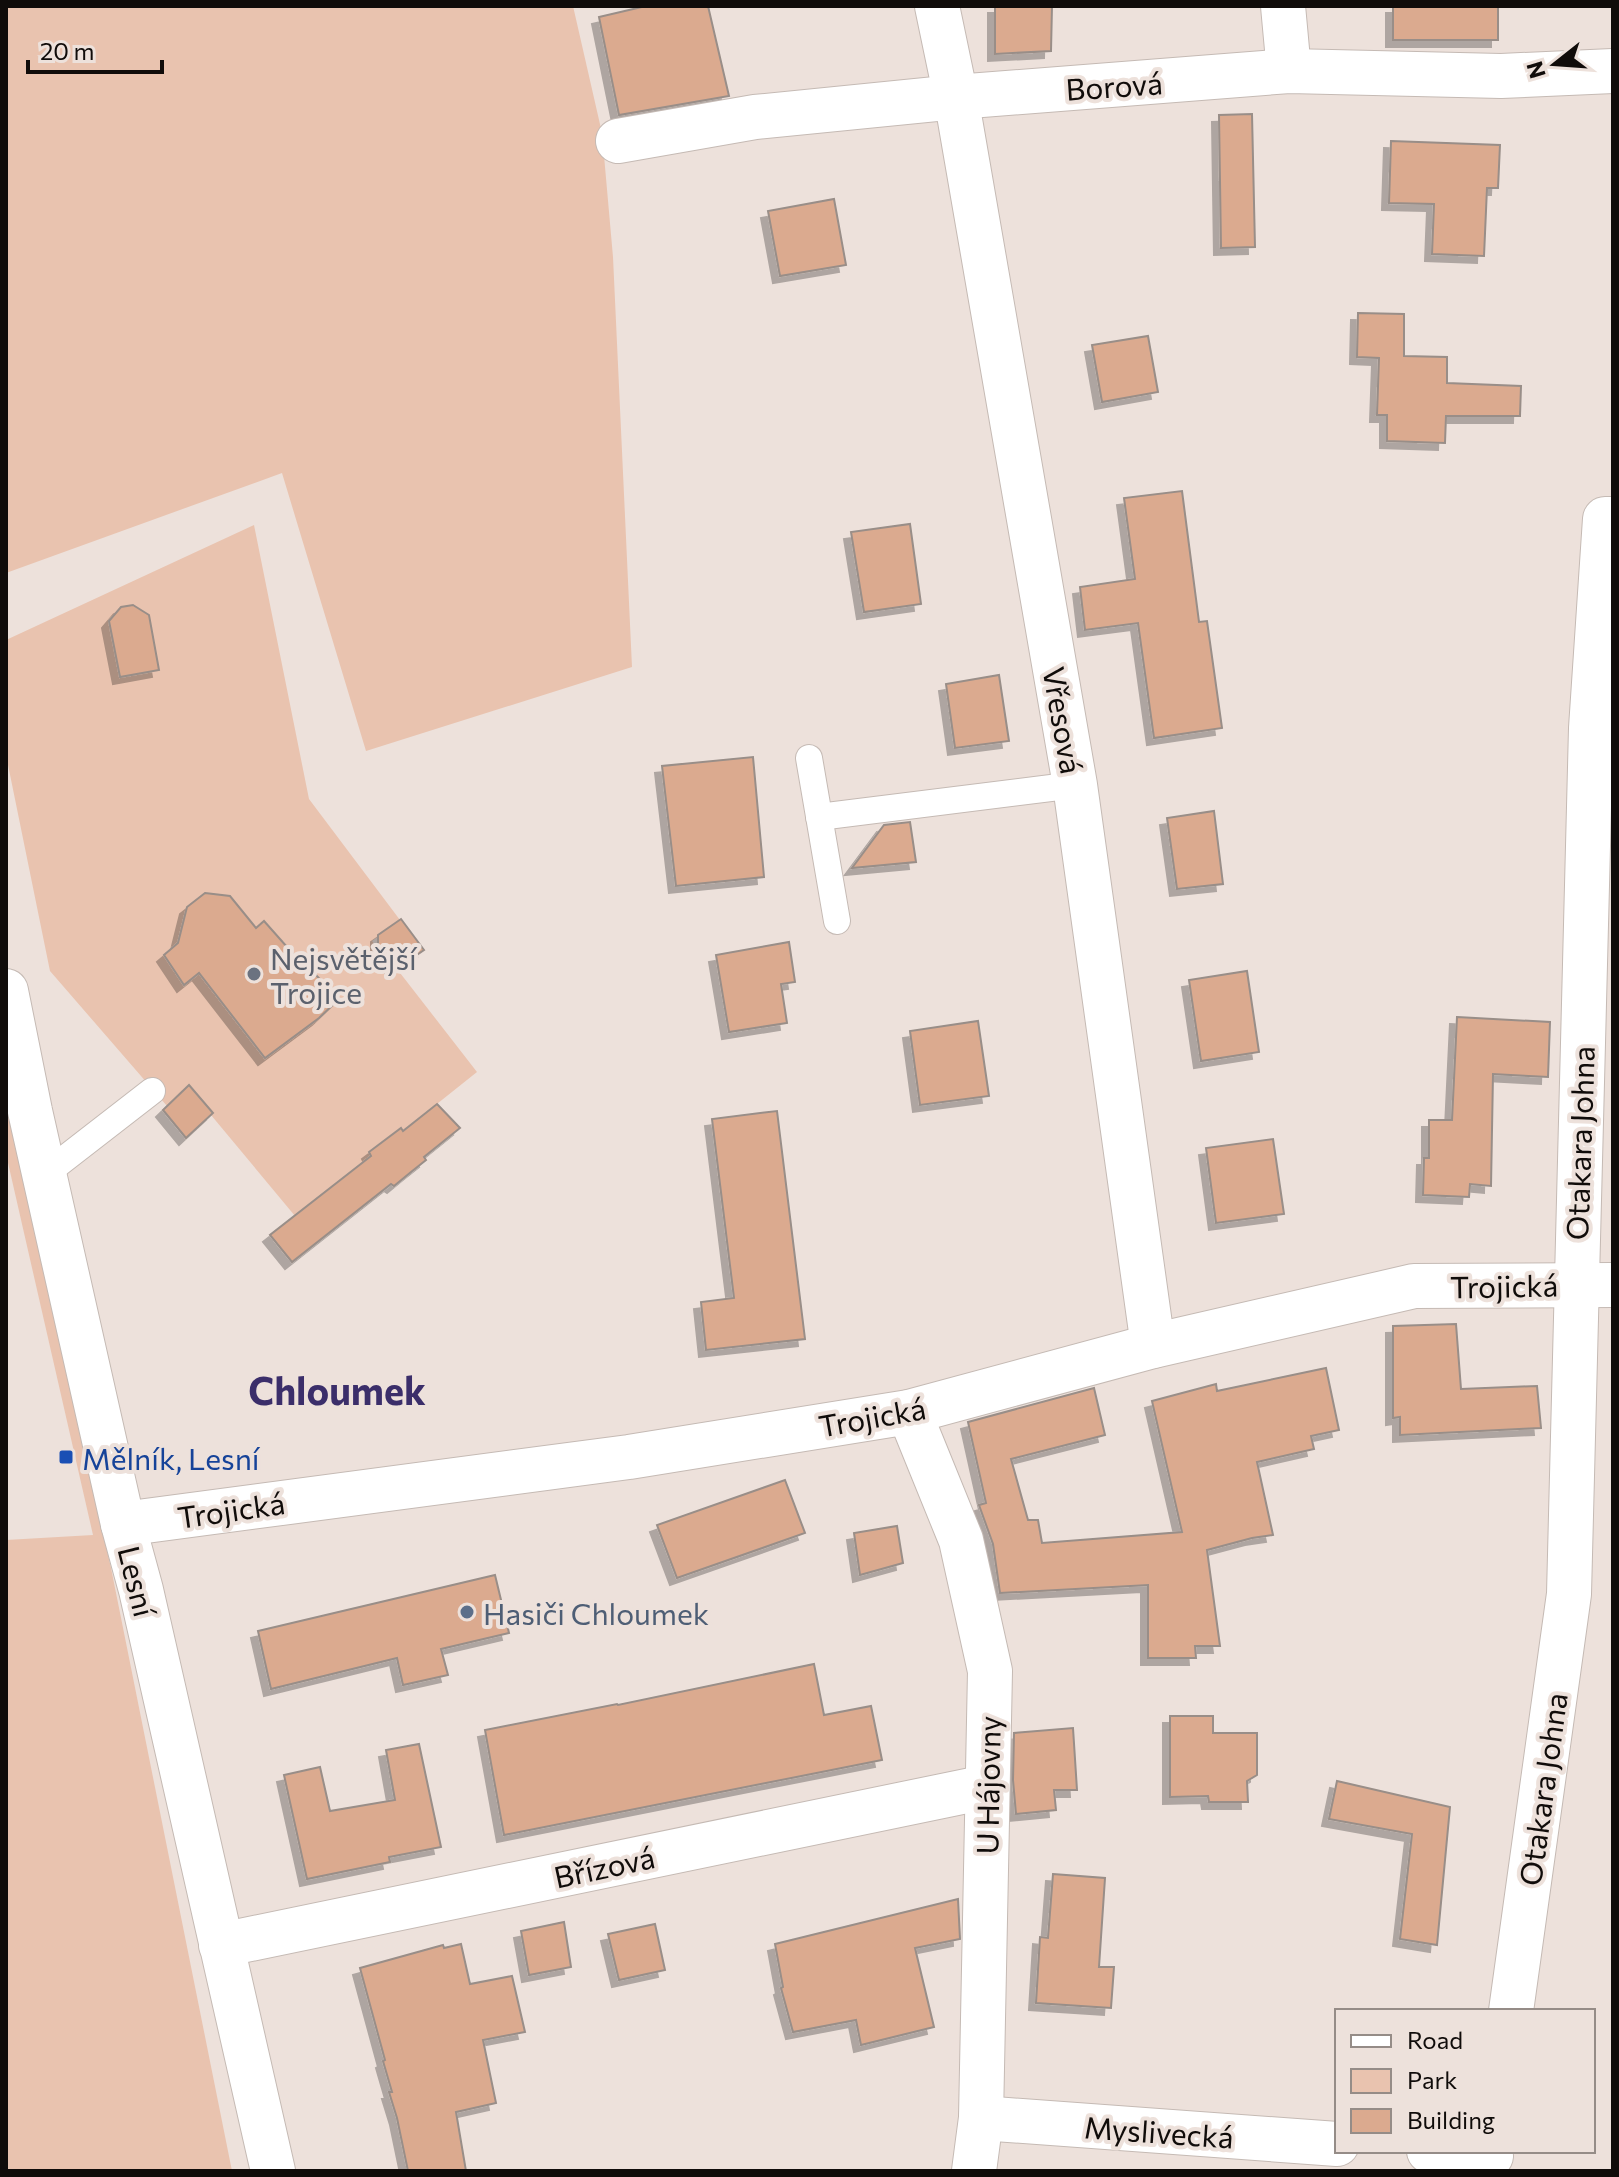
<svg xmlns="http://www.w3.org/2000/svg" width="1619" height="2177" viewBox="0 0 1619 2177" font-family="Commissioner,sans-serif">
<style>
.green{fill:#e9c3af;fill-rule:evenodd}
.building{fill:#dbaa8f;stroke:#998e88;stroke-width:2;filter:url(#shadow)}
.lines{fill:none;stroke-linecap:round;stroke-linejoin:round}
.service-casing{stroke:#c5bab4;stroke-width:28}
.minor-casing{stroke:#c5bab4;stroke-width:46}
.tertiary-casing{stroke:#c5bab4;stroke-width:46}
.service{stroke:#fff;stroke-width:26}
.minor{stroke:#fff;stroke-width:44}
.tertiary{stroke:#fff;stroke-width:44}
.worship-dot{fill:#6b7280;stroke:#ede1db;stroke-width:3}
.transit-dot{fill:#1a4fb4;stroke:#ede1db;stroke-width:3}
.service-dot{fill:#5c6f8a;stroke:#ede1db;stroke-width:3}
.labels{text-anchor:middle;dominant-baseline:central;stroke-width:8;stroke-linejoin:round;paint-order:stroke}
.street-label{font-size:30px;fill:#100c0a;stroke:#ede1db}
.worship-label{font-size:30px;fill:#5b616d;stroke:#ede1db;text-anchor:start}
.transit-label{font-size:30px;fill:#164399;stroke:#ede1db;text-anchor:start}
.service-label{font-size:30px;fill:#4e5e75;stroke:#ede1db;text-anchor:start}
.district-label{font-size:38px;font-weight:bold;fill:#3b2e6a;stroke:#ede1db}
</style>
<defs>
<filter id="shadow"><feDropShadow dx="-7" dy="7" stdDeviation="0" flood-color="#0004"/></filter>
</defs>
<rect width="100%" height="100%" fill="#ede1db"/>
<g class="green">
<path d="M6,6H573L602,133L613,257L632,667L366,751L282,473L6,573Z"/>
<path d="M254,525L309,799L400,920L372,941L394,970L397,969L477,1072L403,1131L400,1128L369,1152L371,1156L295,1216L211,1115L213,1113L190,1086L167,1106L50,971L6,755V640ZM133,605L149,615L159,669L120,676L109,621L121,607ZM205,893L230,896L256,928L265,922L273,931L271,935L279,944L283,941L288,947L286,950L295,960L298,957L304,963L302,967L310,976L314,972L320,979L327,994L331,990L338,999L319,1018L265,1058L199,973L184,985L164,955L188,935L182,926L187,907Z"/>
<path d="M6,1105L111,1568L232,2171H6V1540L93,1535L6,1154Z"/>
</g>
<g class="building">
<path d="M646,6H708L729,96L619,115L599,17Z"/>
<path d="M995,6H1052L1051,51L995,54Z"/>
<rect x="1393" y="6" width="105" height="34"/>
<path d="M1252,114L1255,247L1221,248L1219,115Z"/>
<path d="M1391,141L1500,145L1498,188H1487L1484,256L1432,254L1434,204L1389,203Z"/>
<path d="M834,199L846,265L780,276L768,211Z"/>
<path d="M1358,313L1404,314V356L1447,357V383L1521,386L1520,416H1446L1445,443L1387,441V415H1377L1379,358L1357,357Z"/>
<path d="M1148,336L1158,392L1102,402L1092,345Z"/>
<path d="M1182,491L1199,622L1207,621L1222,728L1154,738L1138,623L1085,630L1080,587L1135,579L1124,498Z"/>
<path d="M910,524L921,604L864,612L851,532Z"/>
<path d="M133,605L149,615L159,670L120,677L109,621L121,607Z"/>
<path d="M999,675L1009,741L955,748L946,684Z"/>
<path d="M753,757L764,877L676,886L662,766Z"/>
<path d="M1214,811L1223,884L1177,889L1167,818Z"/>
<path d="M910,822L916,862L852,868L884,825Z"/>
<path d="M205,893L230,896L256,928L264,921L311,974L313,972L339,999L319,1018L265,1058L199,973L184,985L164,955L178,943L187,907Z"/>
<path d="M401,919L424,950L395,970L378,949V935Z"/>
<path d="M789,942L795,982L781,984L787,1023L729,1032L716,955Z"/>
<path d="M1247,971L1259,1052L1201,1061L1189,980Z"/>
<path d="M1457,1017L1550,1022L1548,1077L1493,1074L1491,1186L1470,1184L1469,1197L1423,1195L1424,1158H1429V1120H1452Z"/>
<path d="M978,1021L989,1096L920,1105L910,1031Z"/>
<path d="M189,1085L213,1113L186,1138L163,1110Z"/>
<path d="M437,1104L460,1128L424,1157L426,1160L411,1172L394,1186L391,1184L292,1262L270,1235L371,1156L369,1152L401,1128L403,1131Z"/>
<path d="M777,1111L805,1339L706,1350L701,1302L734,1298L712,1119Z"/>
<path d="M1273,1139L1284,1214L1216,1223L1206,1148Z"/>
<path d="M1456,1324L1461,1389L1537,1386L1541,1428L1400,1435V1417L1393,1418V1326Z"/>
<path d="M1326,1368L1339,1430L1311,1436L1314,1449L1257,1462L1273,1535L1252,1538L1207,1550L1220,1646H1195L1196,1658H1148V1585L1000,1593L993,1544L979,1505L986,1503L968,1422L1094,1388L1105,1435L1011,1459L1028,1520H1038L1042,1543L1182,1532L1152,1401L1216,1384L1217,1391Z"/>
<path d="M785,1480L805,1533L677,1578L657,1525Z"/>
<path d="M897,1526L903,1563L860,1575L854,1533Z"/>
<path d="M495,1575L509,1633L441,1649L448,1675L403,1685L397,1658L271,1689L258,1631Z"/>
<path d="M814,1664L824,1715L871,1706L882,1760L504,1835L485,1730L617,1704L618,1705Z"/>
<path d="M1170,1716H1213V1733H1257V1775L1247,1781L1248,1802H1209L1208,1796L1170,1797Z"/>
<path d="M1073,1728L1077,1790H1054L1056,1810L1016,1814L1013,1780L1014,1733Z"/>
<path d="M419,1744L441,1847L389,1857L390,1862L307,1879L284,1775L320,1767L330,1811L395,1800L386,1750Z"/>
<path d="M1337,1781L1450,1807L1437,1945L1400,1939L1412,1834L1329,1819Z"/>
<path d="M1053,1874L1105,1878L1099,1967H1114L1111,2008L1036,2003L1040,1937L1048,1938Z"/>
<path d="M958,1899L960,1939L915,1948L934,2027L861,2045L856,2020L793,2032L781,1988L783,1987L775,1944Z"/>
<path d="M564,1922L571,1967L529,1975L521,1931Z"/>
<path d="M655,1924L665,1970L619,1980L608,1934Z"/>
<path d="M461,1944L470,1984L512,1976L525,2032L483,2040L496,2103L456,2112L466,2171H408L397,2118L389,2092H392L383,2061L385,2060L360,1968L443,1945L444,1948Z"/>
</g>
<g class="lines">
<defs>
<g id="service">
<path d="M809,758L837,921"/>
<path d="M819,817L1075,785"/>
<path d="M45,1174L152,1091"/>
</g>
<g id="minor">
<path d="M937,6L956,97L1075,785L1153,1346"/>
<path d="M1283,6L1289,71"/>
<path d="M618,141L755,117L956,97L1289,71L1501,76L1613,71"/>
<path d="M909,1412L961,1540L990,1671L981,2118L974,2171"/>
<path d="M123,1524L629,1457L909,1412L1153,1346L1414,1286L1613,1285"/>
<path d="M221,1945L986,1787"/>
<path d="M1511,2011L1569,1594L1591,728L1605,519H1613"/>
<path d="M981,2118L1337,2144"/>
<path d="M1429,2151L1491,2156"/>
</g>
<path id="tertiary" d="M6,991L30,1111L123,1524L141,1590L273,2171"/>
</defs>
<use href="#service" class="service-casing"/>
<use href="#minor" class="minor-casing"/>
<use href="#tertiary" class="tertiary-casing"/>
<use href="#service" class="service"/>
<use href="#minor" class="minor"/>
<use href="#tertiary" class="tertiary"/>
</g>
<circle class="worship-dot" cx="254" cy="974" r="8"/>
<rect class="transit-dot" x="58" y="1449" width="16" height="16" rx="4"/>
<circle class="service-dot" cx="467" cy="1612" r="8"/>
<g class="labels">
<g class="street-label">
<text transform="translate(1114 85) rotate(-4)">Borová</text>
<text transform="translate(1064 720) rotate(80)">Vřesová</text>
<text transform="translate(1579 1143) rotate(-88)">Otakara Johna</text>
<text transform="translate(1504 1285) rotate(-1)">Trojická</text>
<text transform="translate(872 1416) rotate(-10)">Trojická</text>
<text transform="translate(231 1509) rotate(-8)">Trojická</text>
<text transform="translate(138 1581) rotate(76)">Lesní</text>
<text transform="translate(987 1785) rotate(-89)">U Hájovny</text>
<text transform="translate(1542 1789) rotate(-82)">Otakara Johna</text>
<text transform="translate(604 1866) rotate(-12)">Břízová</text>
<text transform="translate(1159 2131) rotate(4)">Myslivecká</text>
</g>
<g class="worship-label">
<text x="270" y="957">Nejsvětější<tspan x="270" dy="34">Trojice</tspan></text>
</g>
<g class="transit-label">
<text x="82" y="1457">Mělník, Lesní</text>
</g>
<g class="service-label">
<text x="483" y="1612">Hasiči Chloumek</text>
</g>
<g class="district-label">
<text x="337" y="1389">Chloumek</text>
</g>
</g>
<rect width="1619" height="2177" fill="none" stroke="#100c0a" stroke-width="16"/>
<rect x="1335" y="2009" width="260" height="144" fill="#ede1db" stroke="#958c87" stroke-width="2"/>
<rect x="1351" y="2035" width="40" height="12" fill="#ffffff" stroke="#958c87" stroke-width="2"/>
<text x="1407" y="2049" font-size="24" fill="#100c0a">Road</text>
<rect x="1351" y="2069" width="40" height="24" fill="#e9c3af" stroke="#958c87" stroke-width="2"/>
<text x="1407" y="2089" font-size="24" fill="#100c0a">Park</text>
<rect x="1351" y="2109" width="40" height="24" fill="#dbaa8f" stroke="#958c87" stroke-width="2"/>
<text x="1407" y="2129" font-size="24" fill="#100c0a">Building</text>
<g transform="translate(1555 64) rotate(253)" stroke="#ede1db" stroke-width="6" paint-order="stroke">
<path d="M0-6L14 30L0 20L-14 30Z" fill="#100c0a"/>
<text y="-12" font-size="22" font-weight="bold" text-anchor="middle" fill="#100c0a">N</text>
</g>
<path d="M28 60v12h134v-12" fill="none" stroke="#100c0a" stroke-width="4"/>
<text x="40" y="60" font-size="24" fill="#100c0a" stroke="#ede1db" stroke-width="6" paint-order="stroke">20 m</text>
</svg>
